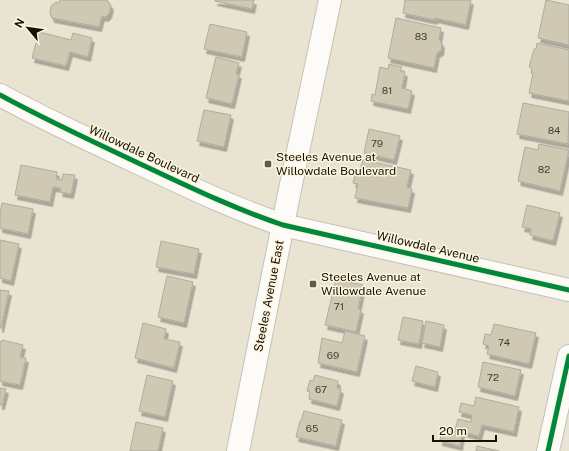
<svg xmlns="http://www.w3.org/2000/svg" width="569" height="451" viewBox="0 0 569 451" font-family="'Public Sans',sans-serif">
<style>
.building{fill:#cfc8b2;stroke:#b0ab9e;filter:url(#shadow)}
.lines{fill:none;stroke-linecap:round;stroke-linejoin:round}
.street-casing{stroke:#c5c1b4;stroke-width:24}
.secondary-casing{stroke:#c5c1b4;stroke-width:24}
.street{stroke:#fcfbf8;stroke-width:22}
.secondary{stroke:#fcfbf8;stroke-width:22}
.cycleway-casing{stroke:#fdf5dd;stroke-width:8}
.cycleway{stroke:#00873e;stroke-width:5}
.poi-dot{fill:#5e5a4d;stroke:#fdf5dd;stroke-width:1.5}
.labels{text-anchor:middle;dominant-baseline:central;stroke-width:3;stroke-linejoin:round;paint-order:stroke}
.number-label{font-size:10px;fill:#423e31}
.street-label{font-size:12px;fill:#131006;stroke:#fdf5dd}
.poi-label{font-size:12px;fill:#131006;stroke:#fdf5dd;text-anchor:start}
</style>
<defs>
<filter id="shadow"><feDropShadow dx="2.5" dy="4.5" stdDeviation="0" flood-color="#0004"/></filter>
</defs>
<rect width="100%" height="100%" fill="#e9e3d2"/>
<g class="building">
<path d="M60,0H105L108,1L111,6L109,14L106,17L102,16L99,27L52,18L50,13L51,6L56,2L59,3Z"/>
<path d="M215,0H254L252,9L215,1Z"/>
<path d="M405,0H471L466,25L435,18V20L403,13Z"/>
<path d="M546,0L569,5V45L538,38Z"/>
<path d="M396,18L441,28L439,39L442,44L441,51L437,53L434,68L388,58Z"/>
<path d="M210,24L247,32L242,57L204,49Z"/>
<path d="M39,32L71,40L73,33L92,38L88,57L70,52L66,66L32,58Z"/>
<path d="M537,43L569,50V101L529,93L533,73H531L532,68L529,67L534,49H536Z"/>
<path d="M216,57L239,63L236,74H239L232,104L206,98Z"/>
<path d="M389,64L402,67L400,71L405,72L402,88L412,91L408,109L371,101L372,94L375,95L380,67L388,69Z"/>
<path d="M523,103L569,112L568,144L517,134Z"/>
<path d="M204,110L231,115L224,147L197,141Z"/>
<path d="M369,129L400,136L394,160L364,153Z"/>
<path d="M539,144L569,150L560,191L518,181L525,147L538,150Z"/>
<path d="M363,160L411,170L407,187L412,189L408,208L355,198L358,184L353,183L356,172L359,173Z"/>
<path d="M21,165L57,172L56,179L62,180L63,174L75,175L71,194L60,192L61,188L53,187L50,202L15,195Z"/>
<path d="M2,203L33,209L28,234L0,228V213Z"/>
<path d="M527,205L560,213L553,241L530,235L531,229L522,227Z"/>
<path d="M0,240L19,244L11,281L0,278Z"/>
<path d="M161,241L199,249L194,274L156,267Z"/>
<path d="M167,276L193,282L184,323L158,317Z"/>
<path d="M336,279L363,285L358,309H361L356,332L325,325Z"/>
<path d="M0,290L9,291L1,328H0Z"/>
<path d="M403,317L423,321L419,344L398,340Z"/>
<path d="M426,321L444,325L440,347L422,343Z"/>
<path d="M143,323L166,329L164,339L180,342L174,368L135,358Z"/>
<path d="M494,324L536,333L529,364L487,354L489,346L483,344L485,334L491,335Z"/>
<path d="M345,331L365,336L357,372L318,363L322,338L342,343Z"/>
<path d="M2,340L23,345L20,357L26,358L20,385L0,381V342H1Z"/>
<path d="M483,362L521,370L515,396L478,387Z"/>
<path d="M416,366L438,372L435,387L412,381Z"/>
<path d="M147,375L173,381L165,417L139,411Z"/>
<path d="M315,375L338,381L337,388L341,389L337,406L309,399L310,392L307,391L310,380L313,381Z"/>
<path d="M0,388L6,389L2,405H0Z"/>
<path d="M476,397L519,407L514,432L482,425L479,436L455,430L458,419L471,422L472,415L459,412L461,403L474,406Z"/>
<path d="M304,411L342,420L336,446L296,437L300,421H301Z"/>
<path d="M136,422L163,428L158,451H130Z"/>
<path d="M442,429L462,433L460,446L440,441Z"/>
<path d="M477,446L499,451H476Z"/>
</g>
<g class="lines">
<defs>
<g id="street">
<path d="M0,95C44,119 89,140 134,161C183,184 232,208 283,225"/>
<path d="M548,451L569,356"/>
</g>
<g id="secondary">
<path d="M283,225L569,290"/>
<path d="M238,451L289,194L330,0"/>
</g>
</defs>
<use href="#street" class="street-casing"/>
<use href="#secondary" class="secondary-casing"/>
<use href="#street" class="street"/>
<use href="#secondary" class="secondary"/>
<defs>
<g id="cycleway">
<path d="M0,95C44,119 89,140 134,161C183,184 232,208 283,225L569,290"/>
<path d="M548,451L569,356"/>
</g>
</defs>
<use href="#cycleway" class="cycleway-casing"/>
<use href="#cycleway" class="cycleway"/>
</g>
<g class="poi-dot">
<rect x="264" y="160" width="8" height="8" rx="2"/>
<rect x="309" y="280" width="8" height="8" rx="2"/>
</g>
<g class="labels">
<g class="number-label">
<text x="421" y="36">83</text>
<text x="387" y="90">81</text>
<text x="554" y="130">84</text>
<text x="377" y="143">79</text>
<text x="544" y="169">82</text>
<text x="339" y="306">71</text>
<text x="504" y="342">74</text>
<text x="333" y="355">69</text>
<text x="493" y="377">72</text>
<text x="321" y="389">67</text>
<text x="312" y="428">65</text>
</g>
<g class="street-label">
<text transform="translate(144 154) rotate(25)">Willowdale Boulevard</text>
<text transform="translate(428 247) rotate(13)">Willowdale Avenue</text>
<text transform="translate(269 296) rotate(-79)">Steeles Avenue East</text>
</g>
<g class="poi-label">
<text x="276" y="157">Steeles Avenue at<tspan x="276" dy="14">Willowdale Boulevard</tspan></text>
<text x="321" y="277">Steeles Avenue at<tspan x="321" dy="14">Willowdale Avenue</tspan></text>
</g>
</g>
<g transform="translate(28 28) rotate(299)" stroke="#fdf5dd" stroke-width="3" paint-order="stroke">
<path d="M0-3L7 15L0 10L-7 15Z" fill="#131006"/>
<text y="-6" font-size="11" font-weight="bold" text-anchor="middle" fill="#131006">N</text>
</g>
<path d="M433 435v6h63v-6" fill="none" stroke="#131006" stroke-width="2"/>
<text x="439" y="435" font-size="12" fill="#131006" stroke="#fdf5dd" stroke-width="3" paint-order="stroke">20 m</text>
</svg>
